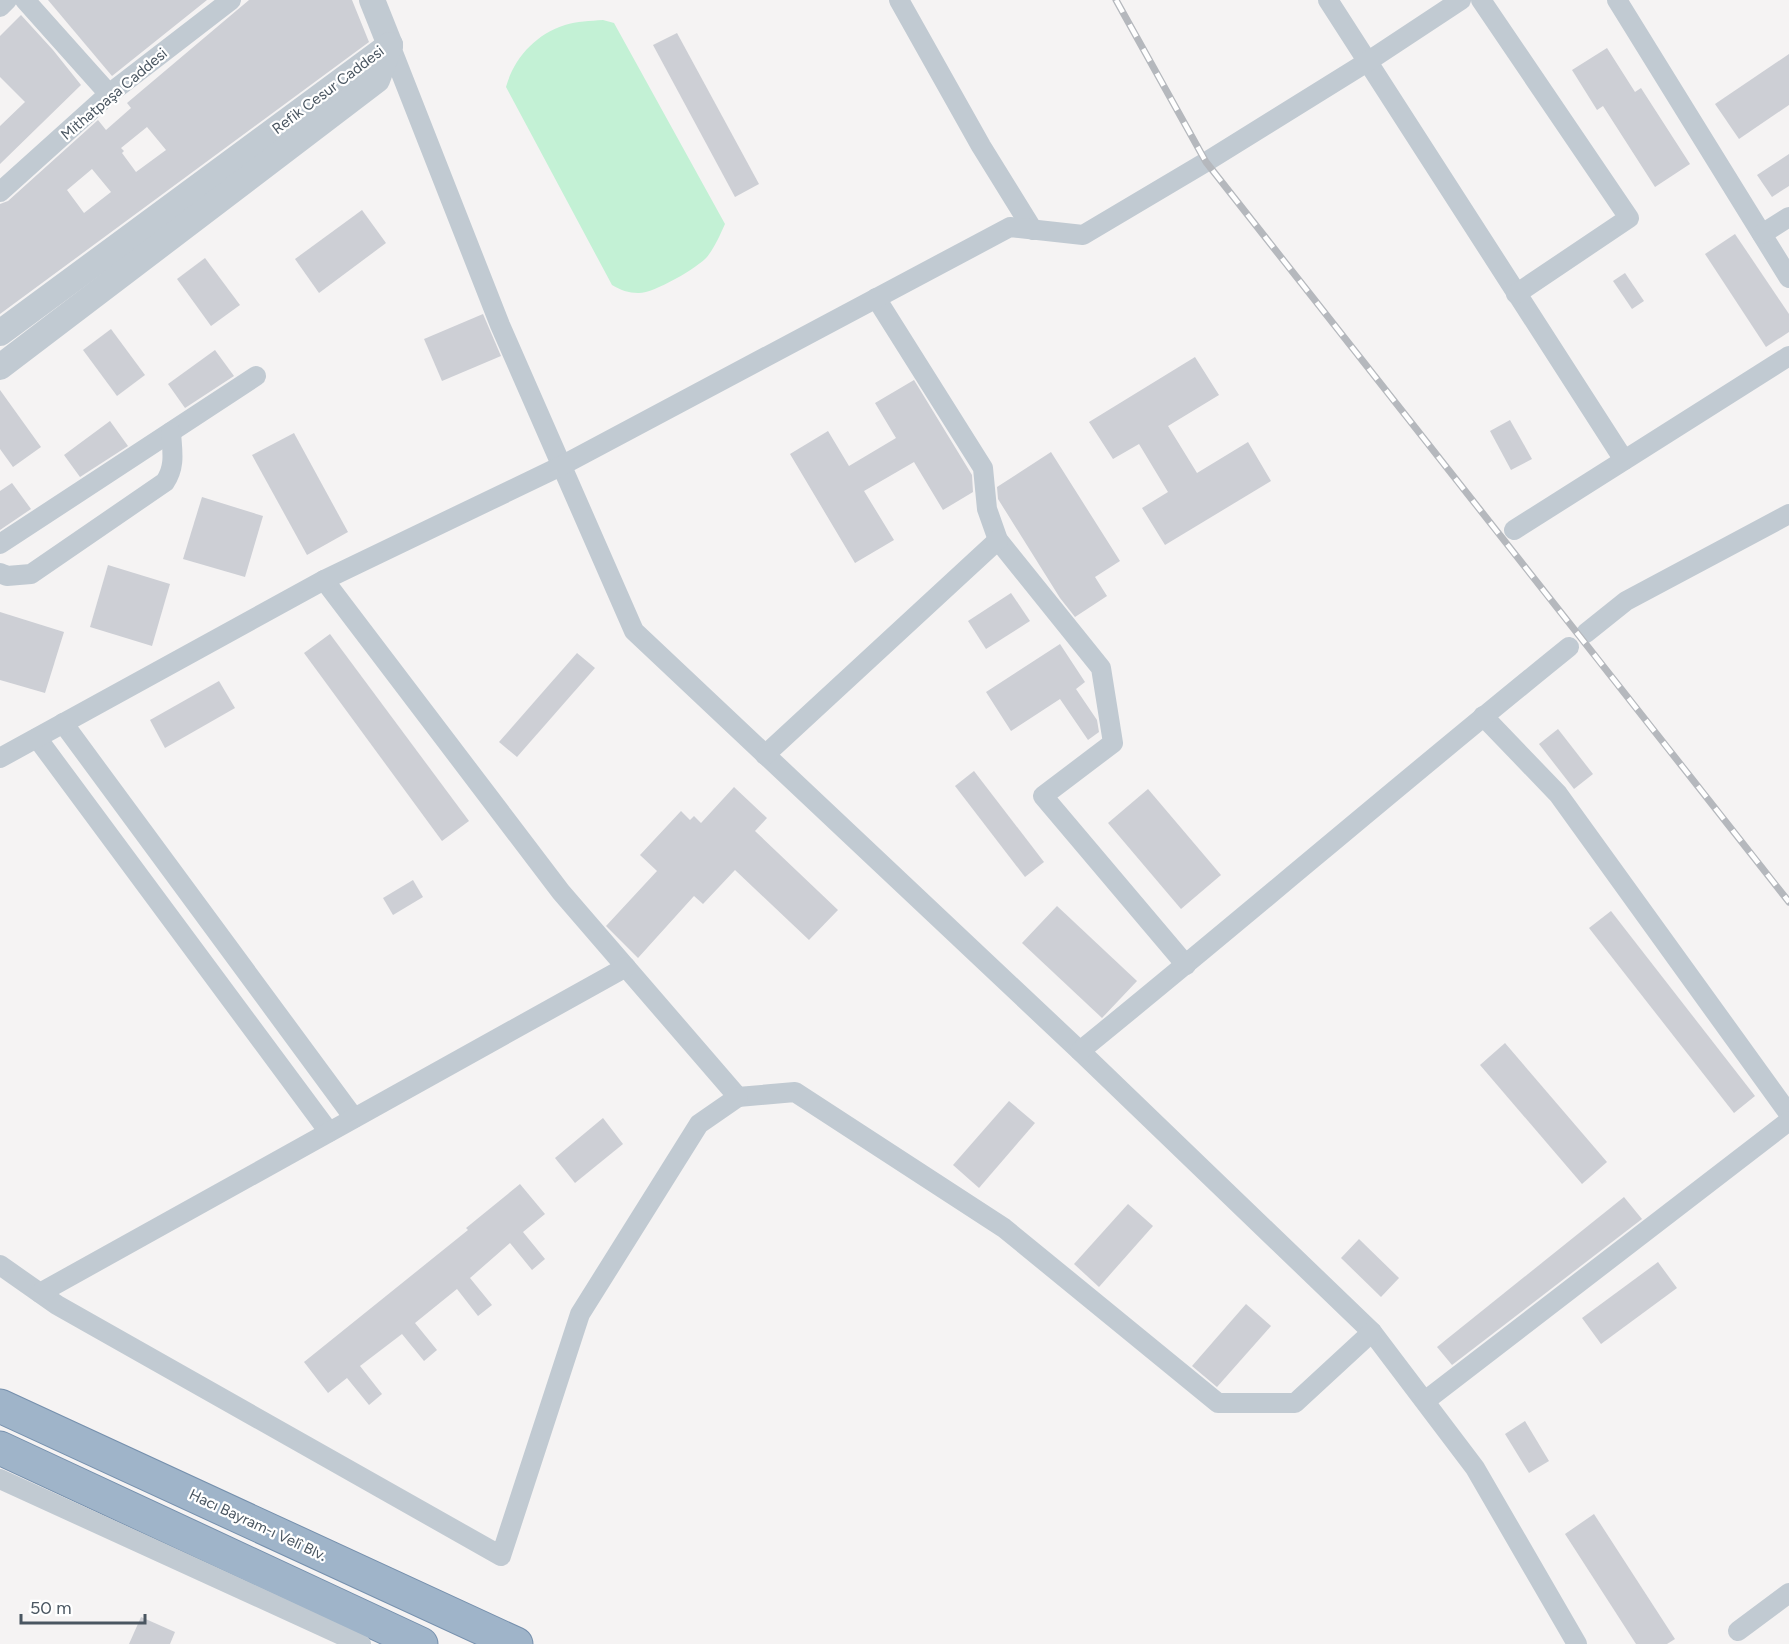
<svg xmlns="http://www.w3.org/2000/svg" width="1789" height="1644" viewBox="0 0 1789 1644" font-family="Figtree,sans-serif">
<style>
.green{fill:#c3f1d5}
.building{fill:#cdcfd5;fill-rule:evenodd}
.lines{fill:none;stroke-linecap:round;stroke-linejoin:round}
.trunk-casing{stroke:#7690ad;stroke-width:35}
.minor{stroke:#c1cad2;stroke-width:20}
.tertiary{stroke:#c1cad2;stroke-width:26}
.trunk{stroke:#9fb4c9;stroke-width:33}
.rail-casing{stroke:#b5b8bd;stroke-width:7}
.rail{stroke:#fff;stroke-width:4.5;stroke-dasharray:14;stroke-linecap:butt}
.labels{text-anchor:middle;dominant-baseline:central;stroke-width:4.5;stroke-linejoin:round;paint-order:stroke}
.street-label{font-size:15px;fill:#4a5661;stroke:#fff}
</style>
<rect width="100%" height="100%" fill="#f5f3f3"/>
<path class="green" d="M603,20L614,23L725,224C720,235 715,247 707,257C697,268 653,294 638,293C629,293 620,290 612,285L506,87C514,58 536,34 565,25C577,21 590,21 603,20Z"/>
<g class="building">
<path d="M48,0H207L112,76Z"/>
<path d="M249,0H352L369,42L0,314V204L8,201L98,120L106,130L131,108L127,103ZM147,127L166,150L136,172L122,153L124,151L121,148ZM92,169L111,192L84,213L67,190Z"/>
<path d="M21,15L53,50L81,85L0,164V126L25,102L0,77V36Z"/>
<path d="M677,33L759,184L735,197L653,45Z"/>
<path d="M1607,48L1635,92L1641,88L1690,164L1655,187L1603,106L1597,110L1572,70Z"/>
<path d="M1789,54V105L1739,139L1715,104Z"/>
<path d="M1789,154V186L1772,197L1757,175Z"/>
<path d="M362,210L386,243L319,293L295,259Z"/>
<path d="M1735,234L1789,314V332L1766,347L1705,254Z"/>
<path d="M205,258L240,305L211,326L177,279Z"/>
<path d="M1625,273L1644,301L1632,309L1613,281Z"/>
<path d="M483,314L501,356L442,381L424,339Z"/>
<path d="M111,329L145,375L117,396L83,350Z"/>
<path d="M215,350L234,376L185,408L168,384Z"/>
<path d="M1195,357L1219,395L1168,426L1197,473L1248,442L1271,481L1165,545L1142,508L1168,492L1139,444L1113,459L1089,422Z"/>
<path d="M914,380L972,475L973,492L943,510L914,462L864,491L894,540L855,563L790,454L828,431L849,466L896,438L875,403Z"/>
<path d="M0,390L41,447L13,467L0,449Z"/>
<path d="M1510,420L1532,459L1511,470L1490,431Z"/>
<path d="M110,421L128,446L80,477L64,455Z"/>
<path d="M294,433L348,532L307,555L252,455Z"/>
<path d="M1051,452L1120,561L1095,577L1107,596L1075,617L1060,598L998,499L997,487Z"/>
<path d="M12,483L31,509L0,530V491Z"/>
<path d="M202,497L263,516L245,577L183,559Z"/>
<path d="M108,565L170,584L152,646L90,627Z"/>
<path d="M1011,593L1030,621L986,649L968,621Z"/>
<path d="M0,612L64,632L45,693L0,680Z"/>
<path d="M330,634L469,821L442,841L304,653Z"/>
<path d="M1060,644L1085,682L1076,689L1097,720L1099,732L1088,740L1060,699L1011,731L986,692Z"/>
<path d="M577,653L595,668L517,757L499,742Z"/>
<path d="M219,681L235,708L165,748L150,720Z"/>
<path d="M1558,729L1593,774L1574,789L1539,744Z"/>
<path d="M974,771L1044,862L1025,877L955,786Z"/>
<path d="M734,787L767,818L755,831L838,910L809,940L735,870L703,904L694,896L638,958L606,926L657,871L640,855L681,811L690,820L694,816L701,823Z"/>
<path d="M1148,789L1221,875L1181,909L1108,823Z"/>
<path d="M413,880L423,897L393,915L383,898Z"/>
<path d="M1057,906L1137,981L1102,1018L1022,943Z"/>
<path d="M1611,911L1755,1096L1734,1113L1589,928Z"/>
<path d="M1505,1043L1607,1162L1582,1184L1480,1065Z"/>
<path d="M1009,1101L1035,1123L979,1188L953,1165Z"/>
<path d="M603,1118L623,1144L575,1183L555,1158Z"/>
<path d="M520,1184L545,1214L523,1232L545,1259L532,1270L510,1243L470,1278L492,1305L478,1316L457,1289L415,1323L437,1350L424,1361L402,1334L360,1366L382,1394L369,1405L347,1378L328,1393L304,1362L468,1230L466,1228Z"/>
<path d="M1624,1197L1642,1219L1452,1365L1437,1347Z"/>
<path d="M1128,1204L1153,1226L1099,1287L1074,1264Z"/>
<path d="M1359,1239L1399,1278L1381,1297L1341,1258Z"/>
<path d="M1658,1262L1677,1288L1601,1344L1582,1318Z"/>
<path d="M1246,1304L1271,1326L1217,1387L1192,1366Z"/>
<path d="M1525,1421L1549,1461L1529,1473L1505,1434Z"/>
<path d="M1594,1514L1675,1639L1667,1644H1636L1565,1534Z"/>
<path d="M141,1617L175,1632L170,1644H129Z"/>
</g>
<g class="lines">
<defs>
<g id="trunk">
<path d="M0,1406L516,1644"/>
<path d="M0,1448L421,1644"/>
</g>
</defs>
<use href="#trunk" class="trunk-casing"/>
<g class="minor">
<path d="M25,0L109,94"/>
<path d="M899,0L981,146L1033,230"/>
<path d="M1328,0L1624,460"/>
<path d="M1481,0L1629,218L1516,294"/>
<path d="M1617,0L1789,278"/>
<path d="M0,7L7,0"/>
<path d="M390,45L500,325L634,631L1080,1051L1372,1332L1475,1468L1577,1644"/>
<path d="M0,192L109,94L231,0"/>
<path d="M1762,234L1789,217"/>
<path d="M876,298L983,468L987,509L998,540L1101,668L1113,743L1043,796L1186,965"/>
<path d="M1514,530L1789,356"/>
<path d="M0,544L256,376"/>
<path d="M0,573L7,576L31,574L165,482C176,466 172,450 171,432"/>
<path d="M324,580L561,892L738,1097L795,1092L1004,1228L1218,1403H1295L1372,1332"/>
<path d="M1586,633L1626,601L1789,514"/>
<path d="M1483,716L1558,794L1789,1114"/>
<path d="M63,723L354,1118"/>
<path d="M37,738L329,1132"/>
<path d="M765,755L998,540"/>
<path d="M0,758L324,580L561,466L1010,227L1083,235L1206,162L1367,62L1461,0"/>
<path d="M1080,1051C1244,918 1404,780 1569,647"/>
<path d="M0,1265L57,1305L501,1556L580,1314L699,1124L738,1097"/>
<path d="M40,1293L626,967"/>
<path d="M1425,1401L1789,1121"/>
<path d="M0,1479L361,1644"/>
<path d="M1738,1631L1789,1593"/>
</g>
<g class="tertiary">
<path d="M372,0L390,45"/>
<path d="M0,333L390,45"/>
<path d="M0,367L377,80L390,45"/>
</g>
<use href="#trunk" class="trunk"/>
<defs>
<path id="rail" d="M1116,0L1206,162L1789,902"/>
</defs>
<use href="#rail" class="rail-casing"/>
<use href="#rail" class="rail"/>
</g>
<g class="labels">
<g class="street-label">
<text transform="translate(328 90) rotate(-37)">Refik Cesur Caddesi</text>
<text transform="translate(114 94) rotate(-40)">Mithatpaşa Caddesi</text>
<text transform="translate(258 1525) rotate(25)">Hacı Bayram-ı Velî Blv.</text>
</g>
</g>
<path d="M21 1614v9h124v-9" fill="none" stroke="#4a5661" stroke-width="3"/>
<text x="30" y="1614" font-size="18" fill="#4a5661" stroke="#ffffff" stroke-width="4.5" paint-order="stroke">50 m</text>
</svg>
